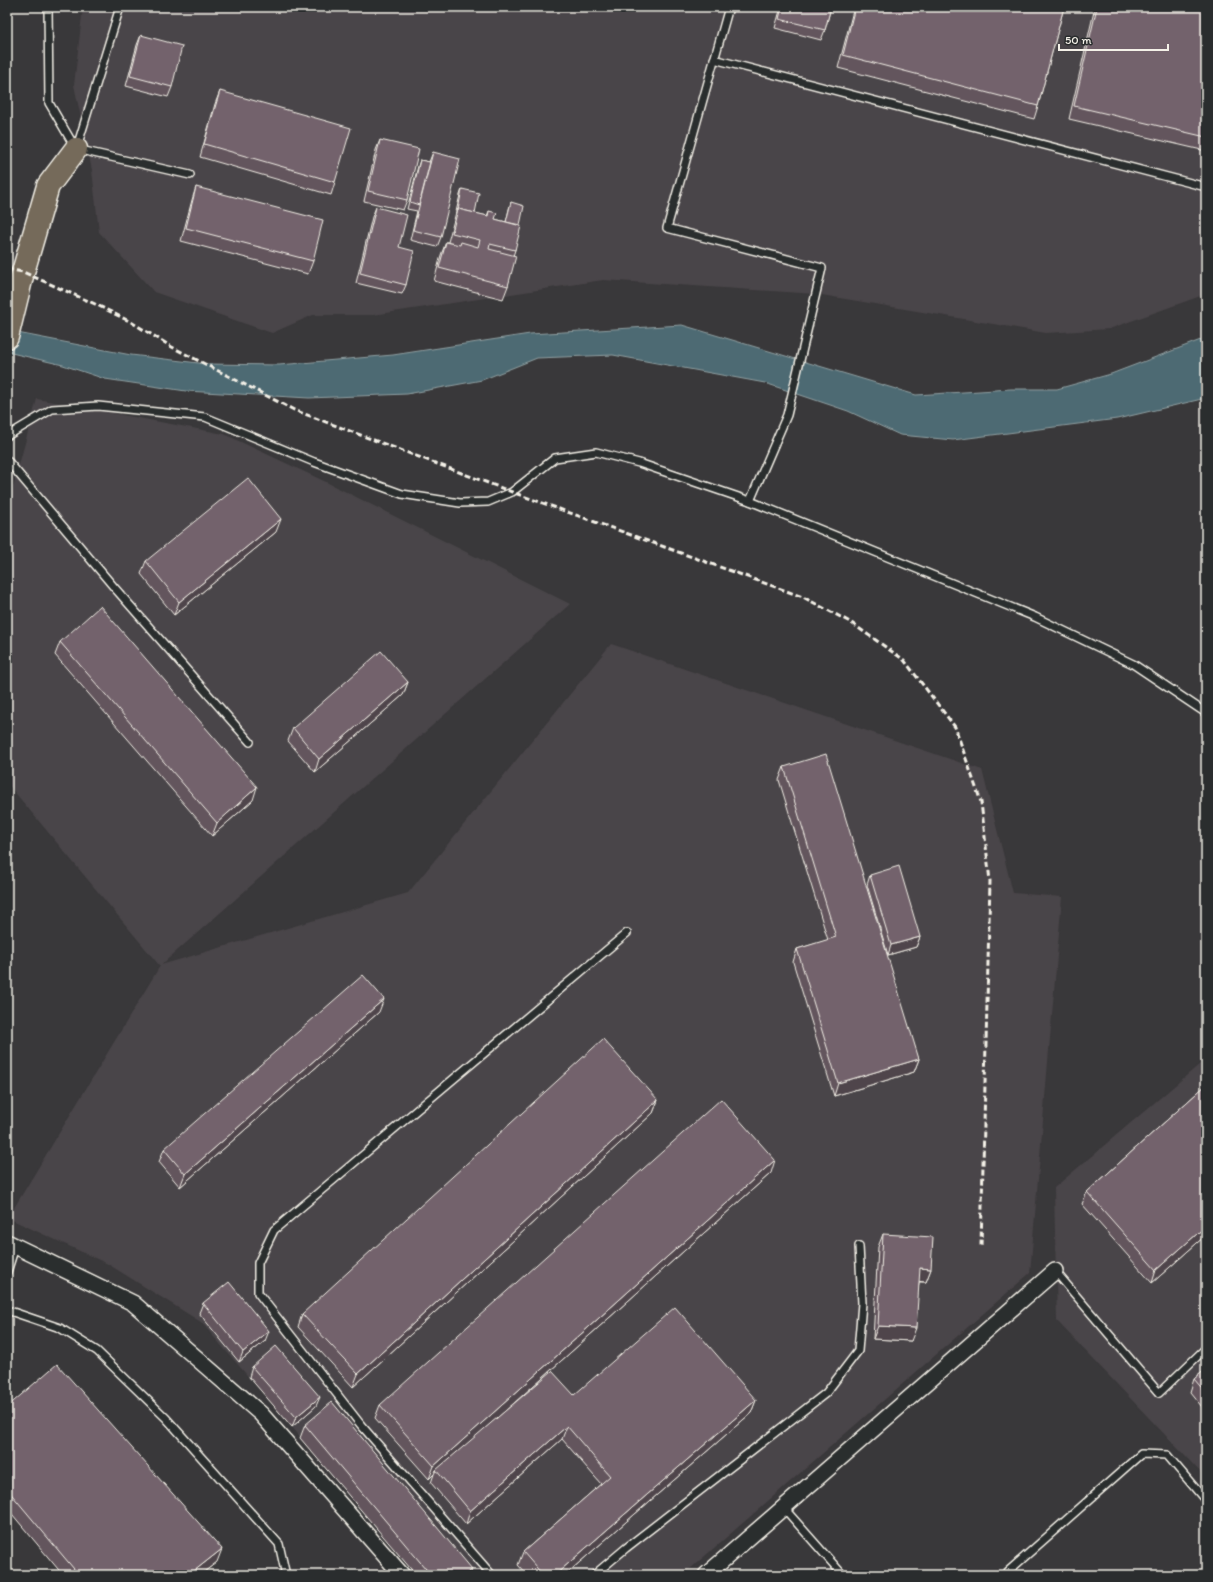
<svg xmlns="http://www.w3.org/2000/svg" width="1213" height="1582" viewBox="0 0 1213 1582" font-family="Itim,sans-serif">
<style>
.built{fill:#4a4549}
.water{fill:#4e6a73;stroke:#90a0a2}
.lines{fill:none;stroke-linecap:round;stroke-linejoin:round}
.lane-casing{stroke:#f4f1e8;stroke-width:10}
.street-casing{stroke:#f4f1e8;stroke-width:18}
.primary-casing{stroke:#f4f1e8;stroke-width:25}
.lane{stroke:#2a2d2e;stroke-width:7}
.street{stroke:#2a2d2e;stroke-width:15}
.primary{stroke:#746a5a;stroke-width:22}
.rail{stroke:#f4f1e8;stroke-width:3;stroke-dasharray:6 3;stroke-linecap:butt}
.wall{fill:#63545d;stroke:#f4f1e8}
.shaded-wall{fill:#50454c;stroke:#f4f1e8}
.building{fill:#73626c;stroke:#f4f1e8}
</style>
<rect width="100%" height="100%" fill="#39383a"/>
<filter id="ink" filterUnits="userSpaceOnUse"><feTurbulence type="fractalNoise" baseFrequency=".025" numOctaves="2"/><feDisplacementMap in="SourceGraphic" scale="8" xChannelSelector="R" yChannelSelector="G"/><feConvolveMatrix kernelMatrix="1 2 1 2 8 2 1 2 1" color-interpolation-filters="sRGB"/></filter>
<g filter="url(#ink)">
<g class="built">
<path d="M83,7H1206V294L1109,329L1046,333L816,294L603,280L373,315H313L272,333L154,292L99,232L92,170L74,85Z"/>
<path d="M37,399L224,434L326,482L570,604L161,965L408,893L611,644L982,770L1013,893L1062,897L1030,1273L683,1575H420L201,1322L108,1264L8,1218L160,966L7,783V509Z"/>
<path d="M1206,1059V1478L1057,1321L1054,1188Z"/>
</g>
<path class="water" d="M682,325L916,395L1011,389H1057L1111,374L1206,338V398L1117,419L953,440L900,435L848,411L765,383L613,355L537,358L482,380L407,394L309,398L186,391L105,379L63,365L7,352V331L131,355L207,364L279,365L393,355L530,334Z"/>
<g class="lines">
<defs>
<g id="lane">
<path d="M48,7L49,103L76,149L190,175"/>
<path d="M729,7L667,228L822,268L787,415L750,501L1035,617L1133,664L1206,713"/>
<path d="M714,59L1206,187"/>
<path d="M77,147L120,7"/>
<path d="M7,436L52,409L98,406L205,417L314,462L402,494L460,503L488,502L512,492L555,458L596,452L639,463L750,501"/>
<path d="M7,460L113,586L250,742"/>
<path d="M1055,1271L1159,1393L1206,1348"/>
<path d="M7,1272L15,1247"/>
<path d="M7,1310L60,1328L97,1351L166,1418L279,1544L285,1571L284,1575"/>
<path d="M783,1507L843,1575"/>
<path d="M492,1575L361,1425L258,1293V1263L274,1230L627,933"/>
<path d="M594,1575L626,1548L826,1393L858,1351L862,1303L859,1246"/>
<path d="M1004,1575L1141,1454L1167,1455L1206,1501"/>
</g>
<g id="street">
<path d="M7,1242L133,1303L261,1414L402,1575"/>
<path d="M706,1575L1055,1271"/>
</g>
<path id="primary" d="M7,337L23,272L48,186L76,149"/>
</defs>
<use href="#lane" class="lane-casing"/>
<use href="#street" class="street-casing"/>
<use href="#primary" class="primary-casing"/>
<use href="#lane" class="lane"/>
<use href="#street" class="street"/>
<use href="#primary" class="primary"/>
<path class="rail" d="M7,269L23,272L95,304L131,322L172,347L294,410L512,492L803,597L850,622L904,660L955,727L981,802L990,881L981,1246"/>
</g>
<g class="wall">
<path d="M781,7H831L825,30L821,40L775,28Z"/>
<path d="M854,7H1064L1038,106L1034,119L838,68Z"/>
<path d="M1095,7H1206V151L1069,119Z"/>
<path d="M141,35L172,87L168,97L126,86L137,45Z"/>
<path d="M220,91L335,182L331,195L200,157L215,104Z"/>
<path d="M380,140L407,200L403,210L364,201L376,150Z"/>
<path d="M433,152L441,237L437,247L410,240L417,211L407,209L418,166L420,160L429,162Z"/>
<path d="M196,187L313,261L308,274L181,241L192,200Z"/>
<path d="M462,189L475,213L487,216L489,211L495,219L506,222L509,209L511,202L515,250L513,256L508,286L503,299L434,281L441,255L446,242H448L455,216L460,195Z"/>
<path d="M376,207L399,247L406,285L402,294L356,283L372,217Z"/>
<path d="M276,532L174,615L141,574L146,561Z"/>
<path d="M60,642L253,800L212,836L55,655Z"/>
<path d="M408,682L403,695L315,772L288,741L293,728Z"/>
<path d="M784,767L919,1059L914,1072L834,1096L793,962L797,949L828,940L779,780Z"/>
<path d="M870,875L920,937L916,947L888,955L867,885Z"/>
<path d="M379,1012L180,1187L159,1162L164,1149Z"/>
<path d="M1206,1085V1235L1152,1283L1082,1204L1087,1192Z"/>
<path d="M658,1100L653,1113L353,1387L298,1327L302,1314Z"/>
<path d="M771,1173L504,1412L574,1395L756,1400L751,1413L565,1575H527L518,1565L523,1552L601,1484L562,1439L466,1524L431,1483L434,1474L429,1479L375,1418L380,1405Z"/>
<path d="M883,1234L931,1269L926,1282H919L911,1341L873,1339L878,1247Z"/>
<path d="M203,1303L265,1341L239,1362L199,1313Z"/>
<path d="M252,1367L316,1406L292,1427L249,1377Z"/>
<path d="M1206,1369V1412L1190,1392L1194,1379Z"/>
<path d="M7,1407L217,1562L200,1575H63L7,1508Z"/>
<path d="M305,1425L470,1575H416L300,1438Z"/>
</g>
<g class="shaded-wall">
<path d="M281,519L276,532L174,615L179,602Z"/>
<path d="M408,682L403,695L315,772L319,759Z"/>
<path d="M257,787L253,800L212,836L217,823Z"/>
<path d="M920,937L916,947L888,955L891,945Z"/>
<path d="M384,999L379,1012L180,1187L185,1174Z"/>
<path d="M919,1059L914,1072L834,1096L838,1083Z"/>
<path d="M658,1100L653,1113L353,1387L358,1374Z"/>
<path d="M775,1160L771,1173L437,1472L436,1470L434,1474L429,1479L434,1466Z"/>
<path d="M1206,1226V1235L1152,1283L1156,1270Z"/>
<path d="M920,1268L931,1269L926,1282L915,1281Z"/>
<path d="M878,1326L916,1328L911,1341L873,1339Z"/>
<path d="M269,1331L265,1341L239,1362L243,1352Z"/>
<path d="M320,1397L316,1406L292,1427L296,1417Z"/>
<path d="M756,1400L751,1413L565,1575H555Z"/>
<path d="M567,1426L562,1439L466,1524L470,1511Z"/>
<path d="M222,1549L217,1562L200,1575H189Z"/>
<path d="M472,1569L470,1575H465Z"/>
</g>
<g class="building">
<path d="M782,7H831L825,30L779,19Z"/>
<path d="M855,7H1064L1038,106L843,55Z"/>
<path d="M1097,7H1206V137L1074,106Z"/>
<path d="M141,35L182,46L172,87L130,76Z"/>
<path d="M220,91L351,128L335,182L204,144Z"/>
<path d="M380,140L419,149L407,200L368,191Z"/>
<path d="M433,152L460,159L441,237L413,230Z"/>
<path d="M420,160L430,162L419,205L410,202Z"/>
<path d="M196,187L323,220L313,261L186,228Z"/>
<path d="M462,189L479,193L475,213L458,209V210Z"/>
<path d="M511,202L524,206L520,225L506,222Z"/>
<path d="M376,207L407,215L399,247L414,251L406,285L360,273Z"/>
<path d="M458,209L488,216L489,211L497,213L495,219L521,226L515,250L490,244L489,249L516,256L508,286L439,268L446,242L460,245L461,242L478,247L480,240L452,233Z"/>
<path d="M248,478L281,519L179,602L146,561Z"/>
<path d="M100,606L257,787L217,823L60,642Z"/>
<path d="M381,651L408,682L319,759L293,728Z"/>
<path d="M826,754L919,1059L838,1083L797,949L836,937L784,767Z"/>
<path d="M899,866L920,937L891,945L870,875Z"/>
<path d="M363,975L384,999L185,1174L164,1149Z"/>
<path d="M603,1039L658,1100L358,1374L302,1314Z"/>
<path d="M1206,1085V1226L1156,1270L1087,1192Z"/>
<path d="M721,1099L775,1160L434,1466L380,1405Z"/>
<path d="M883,1234L933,1237L931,1269L920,1268L916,1328L878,1326Z"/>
<path d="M229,1282L269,1331L243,1352L203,1303Z"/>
<path d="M675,1307L756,1400L555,1575H543L523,1552L610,1476L567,1426L470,1511L436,1470L552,1371L574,1395Z"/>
<path d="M276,1346L320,1397L296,1417L252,1367Z"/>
<path d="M57,1364L222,1549L189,1575H79L7,1489V1407Z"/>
<path d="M1206,1369V1393L1194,1379Z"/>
<path d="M332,1402L472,1569L465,1575H431L305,1425Z"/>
</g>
</g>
<rect width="1213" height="1582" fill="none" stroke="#2a2d2e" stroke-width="24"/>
<rect x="12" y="12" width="1189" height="1558" fill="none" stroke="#f4f1e8" stroke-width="1.5" filter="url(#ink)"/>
<path d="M1059 44v6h109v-6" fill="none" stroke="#f4f1e8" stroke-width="2"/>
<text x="1065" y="44" font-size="12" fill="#f4f1e8" stroke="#2a2d2e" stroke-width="3" paint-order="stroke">50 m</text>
</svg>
